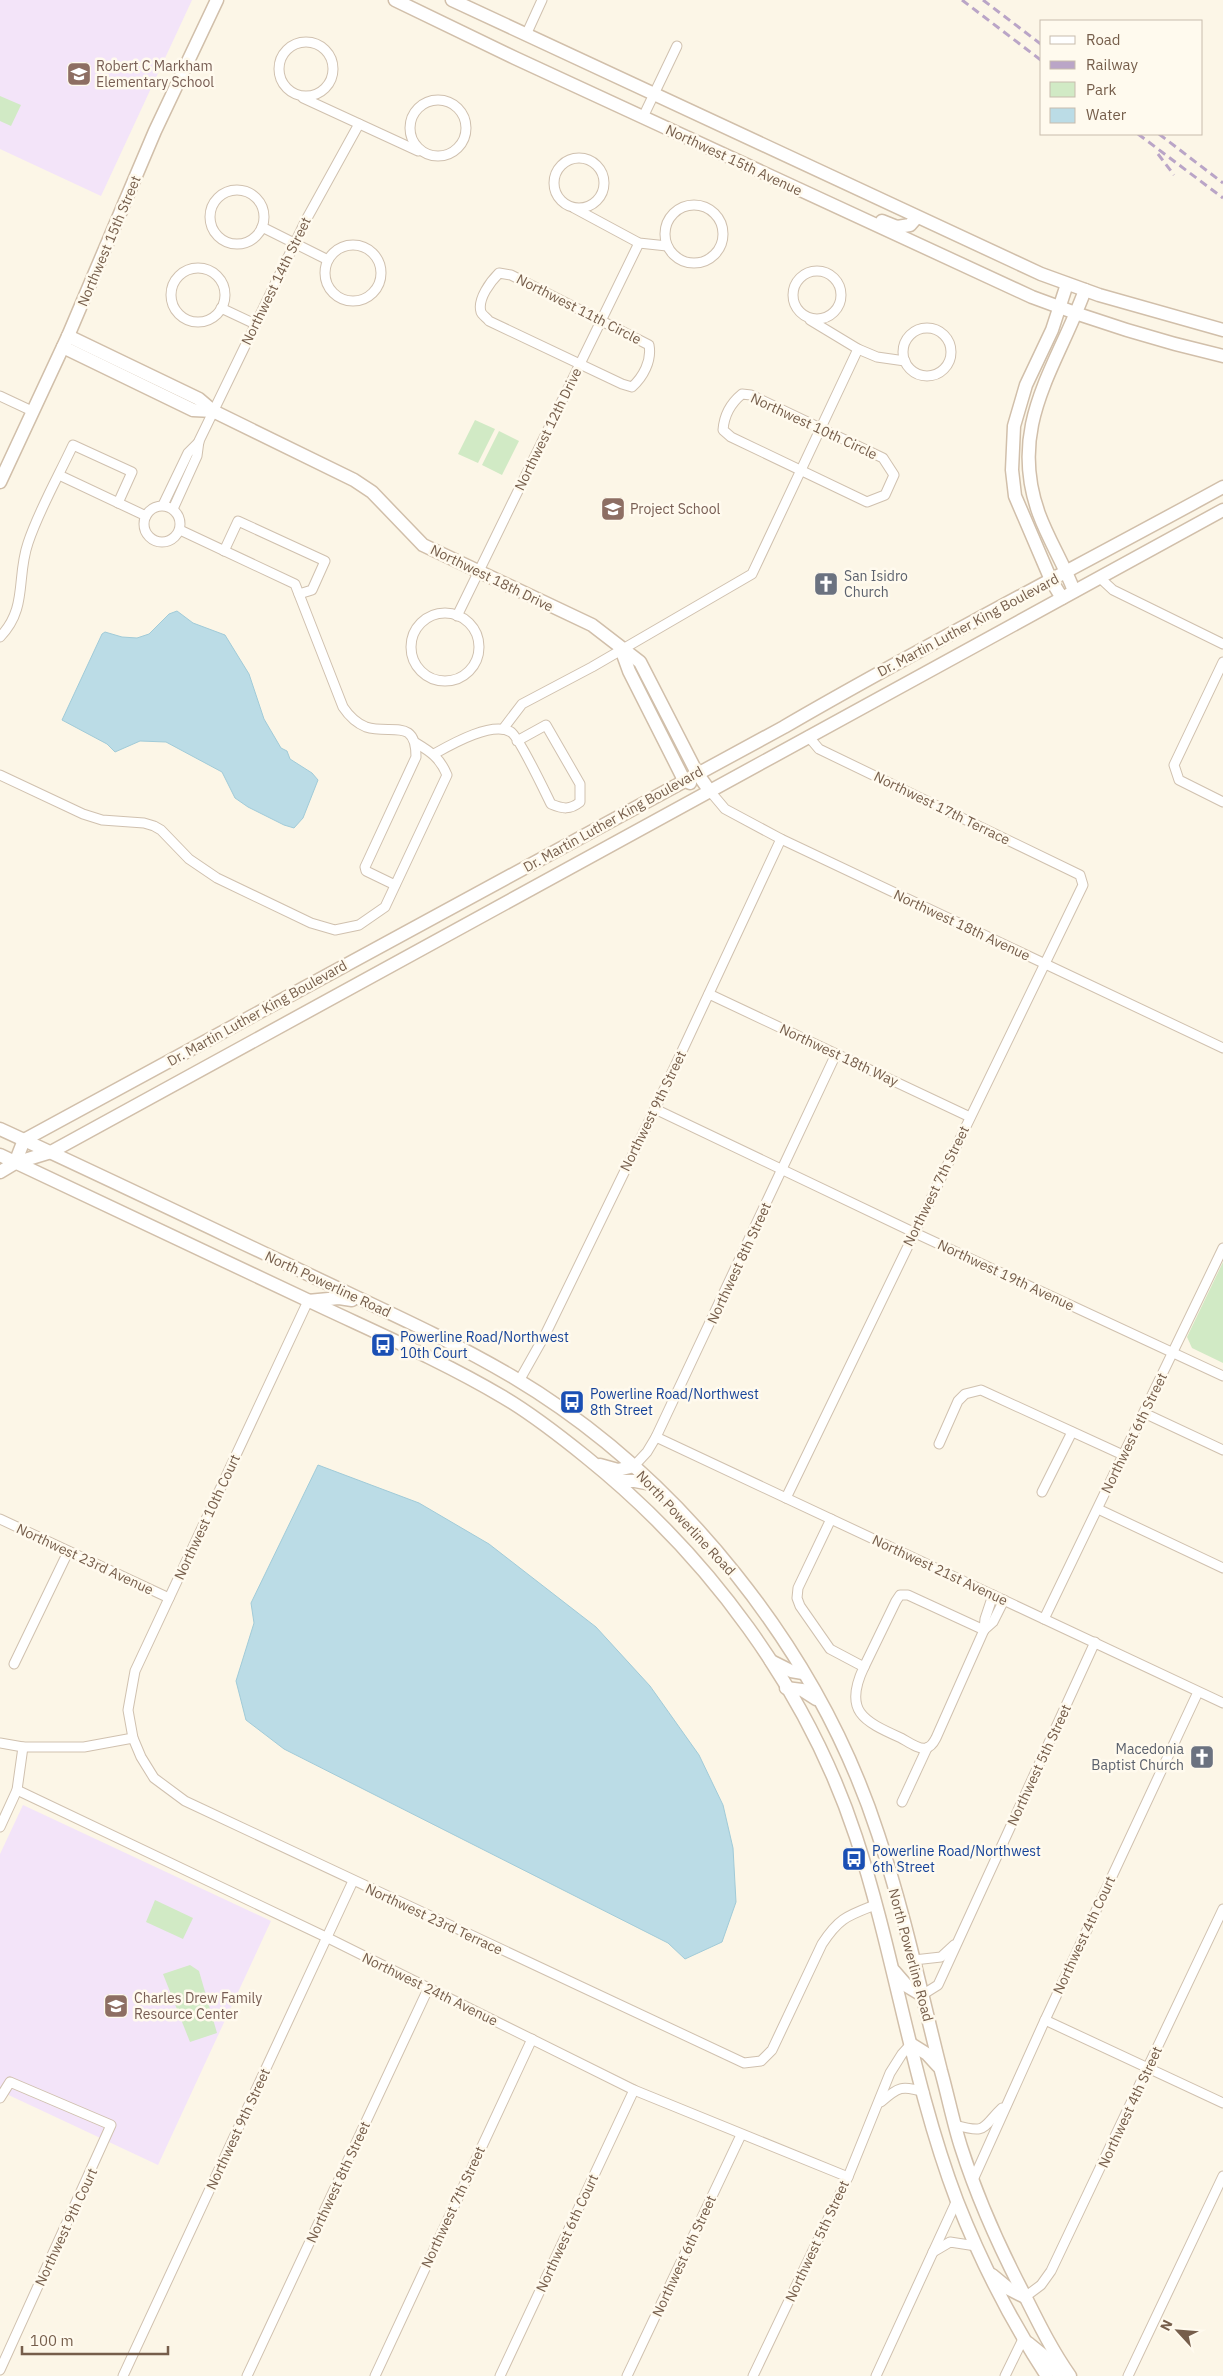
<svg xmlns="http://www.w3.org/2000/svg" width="1223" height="2376" viewBox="0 0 1223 2376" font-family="'IBM Plex Sans',sans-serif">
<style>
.education{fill:#f3e4f9}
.green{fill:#d1eac5}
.water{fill:#bbdce6;stroke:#a1cbd8}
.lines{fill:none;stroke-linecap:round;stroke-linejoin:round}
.street-casing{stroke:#d0c1af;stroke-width:11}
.secondary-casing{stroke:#d1bfaa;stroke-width:15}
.street{stroke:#fff;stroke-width:9}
.secondary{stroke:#fff;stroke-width:12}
.rail{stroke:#baa5c7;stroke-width:3;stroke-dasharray:8 5;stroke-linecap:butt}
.labels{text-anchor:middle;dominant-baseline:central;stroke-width:5;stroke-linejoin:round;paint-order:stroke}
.education-label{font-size:14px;fill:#785e54;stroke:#fffaee;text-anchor:start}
.street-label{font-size:14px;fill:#765e4b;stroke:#fffaee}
.worship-label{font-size:14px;fill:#5b616d;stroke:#fffaee;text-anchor:start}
.transit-label{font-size:14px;fill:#164399;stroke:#fffaee;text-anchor:start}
</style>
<rect width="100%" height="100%" fill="#fcf6e7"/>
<g class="education">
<path d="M0,0H192L101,196L0,149Z"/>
<path d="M23,1805L271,1921L158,2165L0,2091V1854Z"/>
</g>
<g class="green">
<path d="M0,96L21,105L11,126L0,121Z"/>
<path d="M475,420L495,429L478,463L458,454Z"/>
<path d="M499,431L519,441L502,475L482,465Z"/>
<path d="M1223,1262V1363L1192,1348L1187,1337Z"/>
<path d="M155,1900L193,1918L183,1939L146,1922Z"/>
<path d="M190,1965L199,1971L217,2033L190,2042L163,1974Z"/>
</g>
<g class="water">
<path d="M177,611L193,623L225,635L249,674L264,719L281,748L287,751L290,759L312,773L318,780L303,818L294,828L284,825L248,807L235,798L222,772L166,742L140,741L115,752L107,744L62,720L102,634L105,632L122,637L137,638L149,634L169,614Z"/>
<path d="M318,1465L419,1503L489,1544L596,1627L650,1686L699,1755L723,1805L733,1848L736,1902L722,1942L685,1959L668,1943L284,1749L246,1720L236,1681L254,1623L251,1603Z"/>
</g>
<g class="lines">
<defs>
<g id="street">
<path d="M526,35L542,0"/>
<circle cx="306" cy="69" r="27"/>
<path d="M303,98L418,151"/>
<circle cx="438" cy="128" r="28"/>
<path d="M643,117L677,46"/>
<circle cx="579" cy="183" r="25"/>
<circle cx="237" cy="217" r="27"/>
<circle cx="694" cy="234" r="29"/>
<path d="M574,208L639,243L667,246"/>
<path d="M262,227L328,260"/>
<circle cx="353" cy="273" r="28"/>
<circle cx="198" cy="295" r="27"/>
<circle cx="817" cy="295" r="24"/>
<path d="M499,273L511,275L649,345C652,361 643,377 632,387L622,384L489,321C487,318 482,315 481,312C477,299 491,281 499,273Z"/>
<path d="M221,308L255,324"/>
<path d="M810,320L858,349L877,357L905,361"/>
<circle cx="927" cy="352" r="24"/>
<path d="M742,394L751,395L883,458L894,475L885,495L867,502L731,437L723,430C724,416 731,403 742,394Z"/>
<path d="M0,396L32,411"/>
<path d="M59,475L146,516"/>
<path d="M163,505L188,453L199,442"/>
<circle cx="162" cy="524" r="18"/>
<path d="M173,509L197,456L199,441L306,220L359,124"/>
<path d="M180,530L295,584L343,707C349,716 356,723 366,727C391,735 416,717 416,757L365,867L366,871L395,885"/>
<path d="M224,551L238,521L325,561L312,590L299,594"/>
<path d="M1099,577L1113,590L1223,644"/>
<circle cx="445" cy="647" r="34"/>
<path d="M457,616L639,243"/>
<path d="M0,637C28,608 16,578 28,543C39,510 58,477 73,445L132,472L118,503"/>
<path d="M1223,662L1174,765L1179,780L1223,802"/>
<path d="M503,729L522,704L592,667L752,574L858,349"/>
<path d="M434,754C452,744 492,721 511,732C519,737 545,792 551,804C563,809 570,810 580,802V784L546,725L517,741"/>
<path d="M0,775L83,814L102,820L144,823L154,826L161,830L189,859L217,878L311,923L335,930L359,925L385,907L447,775C440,758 431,752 416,743"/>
<path d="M709,790L725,809L781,839L1223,1048"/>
<path d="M709,994L970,1117"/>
<path d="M655,1109L913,1232L1223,1376"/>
<path d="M308,1301L135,1671L128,1710L133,1738L141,1757L154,1778L185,1801L744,2063L761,2061L772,2050L822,1944C839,1918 847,1916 875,1905"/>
<path d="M519,1381L546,1333L655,1109L781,839"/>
<path d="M1144,1413L1223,1450"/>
<path d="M656,1437L1223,1703"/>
<path d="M939,1444L958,1401L965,1394L981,1390L1123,1455"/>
<path d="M634,1466L647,1452L656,1437L836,1054"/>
<path d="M1042,1492L1072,1432"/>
<path d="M786,1498L1083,885L1080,875L819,749L808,736"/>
<path d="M1098,1509L1223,1568"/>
<path d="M0,1519L169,1598"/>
<path d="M831,1519L798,1588L797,1598L800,1606L830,1649L864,1667C843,1711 863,1721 901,1738C907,1741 919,1750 926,1748C931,1747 934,1742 936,1738L984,1630L985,1619L993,1595"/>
<path d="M1044,1619L1223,1248"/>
<path d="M984,1630L993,1622L1004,1600"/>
<path d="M14,1664L68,1552"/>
<path d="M864,1667L896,1601L900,1595H908L984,1630"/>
<path d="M0,1743L23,1747H84L133,1738"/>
<path d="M17,1790L328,1938L634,2090L848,2177"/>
<path d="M902,1802L927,1748"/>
<path d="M0,1827L17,1790L23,1747"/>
<path d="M914,1960L941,1957L954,1945"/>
<path d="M922,1995L938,1985L1095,1642"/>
<path d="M1045,2020L1223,2103"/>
<path d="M0,2098L10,2082L111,2125L0,2370"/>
<path d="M881,2102C898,2087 902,2085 924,2092"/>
<path d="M955,2125C988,2134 981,2128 1002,2108"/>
<path d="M973,2180L1045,2020L1198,1692"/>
<path d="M933,2252L950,2242L976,2246"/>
<path d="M1025,2297L1041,2285L1051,2271L1223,1909"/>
<path d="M123,2376L353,1881"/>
<path d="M247,2376L428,1989"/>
<path d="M375,2376L532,2039"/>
<path d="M500,2376L634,2090"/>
<path d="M627,2376L741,2135"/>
<path d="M753,2376L848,2177L890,2073L902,2054L911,2044"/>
<path d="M876,2376L957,2200"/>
<path d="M1005,2376L1023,2339"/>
<path d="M1128,2376L1223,2176"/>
</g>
<g id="secondary">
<path d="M395,0L515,58L1032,297C1094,321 1158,341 1223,356"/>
<path d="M452,0L1041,274L1099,295L1223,330"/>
<path d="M882,221L897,227L910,225L917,217"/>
<path d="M68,336L199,399L213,411L354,480L372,492L423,545L592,625L640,662L697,773L709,790"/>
<path d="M63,347L193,410L213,411"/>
<path d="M0,482L68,336L155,131L217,0"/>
<path d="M1074,591C1064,564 1049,541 1039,514C1007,426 1056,369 1085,290"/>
<path d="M1062,598L1051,580L1015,496L1012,470L1014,426L1026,385L1052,330L1067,284"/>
<path d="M621,649L629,671L684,780L690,783"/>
<path d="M0,1129C98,1174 196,1221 293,1267C367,1303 442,1335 513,1377C679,1476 818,1650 878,1834C904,1911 921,1992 941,2071C948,2096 953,2122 961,2147C978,2200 1001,2251 1027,2300C1040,2326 1053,2352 1070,2376"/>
<path d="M0,1155C101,1203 202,1251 303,1298C370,1330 439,1359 503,1397C532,1414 560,1436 586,1457C708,1555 807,1688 856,1837C895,1956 912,2083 957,2201C981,2262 1011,2321 1047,2376"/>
<path d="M15,1163L24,1140L784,727C928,643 1077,567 1223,487"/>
<path d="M0,1172L15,1163L51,1152L1223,510"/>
<path d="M308,1301L339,1298L352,1300"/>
<path d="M600,1465L618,1470L634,1466"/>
<path d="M616,1481H635L651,1484"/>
<path d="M771,1661L791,1671L803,1673"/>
<path d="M786,1688L802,1690L816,1699"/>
<path d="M894,1971L907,1986L922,1995"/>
<path d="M911,2044L927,2054L938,2066"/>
<path d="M992,2275L1009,2289L1025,2297"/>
<path d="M1028,2343L1049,2360L1059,2374"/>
</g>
</defs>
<use href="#street" class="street-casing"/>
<use href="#secondary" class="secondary-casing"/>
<use href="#street" class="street"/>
<use href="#secondary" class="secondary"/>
<g class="rail">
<path d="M962,0L1042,61"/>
<path d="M983,0L1042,45"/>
<path d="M1138,134L1223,198"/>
<path d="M1159,134L1223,183"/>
<path d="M1158,154L1174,175"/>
</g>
</g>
<defs>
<symbol id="school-square" viewBox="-11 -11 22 22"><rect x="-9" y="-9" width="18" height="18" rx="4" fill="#8d6e63" stroke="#fffaee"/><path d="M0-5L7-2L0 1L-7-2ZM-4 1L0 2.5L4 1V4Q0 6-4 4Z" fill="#fff"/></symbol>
<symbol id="church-square" viewBox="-11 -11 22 22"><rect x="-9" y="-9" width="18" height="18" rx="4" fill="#6b7280" stroke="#fffaee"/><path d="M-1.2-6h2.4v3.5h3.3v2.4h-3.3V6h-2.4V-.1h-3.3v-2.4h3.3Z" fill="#fff"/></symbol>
<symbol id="bus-square" viewBox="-11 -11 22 22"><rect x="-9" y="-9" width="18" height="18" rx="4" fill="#1a4fb4" stroke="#fffaee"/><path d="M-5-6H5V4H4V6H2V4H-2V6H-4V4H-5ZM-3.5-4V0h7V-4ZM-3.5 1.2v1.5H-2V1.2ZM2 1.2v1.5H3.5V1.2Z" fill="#fff"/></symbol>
</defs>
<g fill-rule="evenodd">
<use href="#school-square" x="65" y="60" width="28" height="28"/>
<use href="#school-square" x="599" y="495" width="28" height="28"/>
<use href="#church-square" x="812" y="570" width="28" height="28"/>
<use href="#bus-square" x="369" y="1331" width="28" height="28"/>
<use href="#bus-square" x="558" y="1388" width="28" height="28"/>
<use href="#church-square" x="1188" y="1743" width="28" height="28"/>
<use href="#bus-square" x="840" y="1845" width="28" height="28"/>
<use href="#school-square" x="102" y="1992" width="28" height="28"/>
</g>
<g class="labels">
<g class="education-label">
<text x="96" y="66">Robert C Markham<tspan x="96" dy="16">Elementary School</tspan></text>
<text x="630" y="509">Project School</text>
<text x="134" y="1998">Charles Drew Family<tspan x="134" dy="16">Resource Center</tspan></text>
</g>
<g class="street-label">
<text transform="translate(734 160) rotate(25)">Northwest 15th Avenue</text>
<text transform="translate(109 241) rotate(-67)">Northwest 15th Street</text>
<text transform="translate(276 281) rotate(-64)">Northwest 14th Street</text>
<text transform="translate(579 309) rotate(27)">Northwest 11th Circle</text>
<text transform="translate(814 426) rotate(25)">Northwest 10th Circle</text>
<text transform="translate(548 429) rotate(-64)">Northwest 12th Drive</text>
<text transform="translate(492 578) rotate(26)">Northwest 18th Drive</text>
<text transform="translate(968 625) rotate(-28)">Dr. Martin Luther King Boulevard</text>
<text transform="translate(942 808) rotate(26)">Northwest 17th Terrace</text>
<text transform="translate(613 819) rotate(-29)">Dr. Martin Luther King Boulevard</text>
<text transform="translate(962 925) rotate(25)">Northwest 18th Avenue</text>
<text transform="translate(257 1013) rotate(-29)">Dr. Martin Luther King Boulevard</text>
<text transform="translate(839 1055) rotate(25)">Northwest 18th Way</text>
<text transform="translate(653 1111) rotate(-64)">Northwest 9th Street</text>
<text transform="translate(936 1186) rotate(-64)">Northwest 7th Street</text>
<text transform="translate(739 1263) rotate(-65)">Northwest 8th Street</text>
<text transform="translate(1006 1275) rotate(25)">Northwest 19th Avenue</text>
<text transform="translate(328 1284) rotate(25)">North Powerline Road</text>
<text transform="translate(1134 1433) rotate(-64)">Northwest 6th Street</text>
<text transform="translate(207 1517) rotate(-65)">Northwest 10th Court</text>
<text transform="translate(686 1523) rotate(47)">North Powerline Road</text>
<text transform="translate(85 1559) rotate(25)">Northwest 23rd Avenue</text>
<text transform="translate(940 1570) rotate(25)">Northwest 21st Avenue</text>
<text transform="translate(1039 1765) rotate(-65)">Northwest 5th Street</text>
<text transform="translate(434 1919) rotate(25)">Northwest 23rd Terrace</text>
<text transform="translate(1084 1935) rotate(-65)">Northwest 4th Court</text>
<text transform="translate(911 1955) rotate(75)">North Powerline Road</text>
<text transform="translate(430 1989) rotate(26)">Northwest 24th Avenue</text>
<text transform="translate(1130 2107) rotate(-65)">Northwest 4th Street</text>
<text transform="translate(238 2129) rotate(-65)">Northwest 9th Street</text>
<text transform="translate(338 2182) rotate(-65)">Northwest 8th Street</text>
<text transform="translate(453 2207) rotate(-65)">Northwest 7th Street</text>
<text transform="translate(66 2227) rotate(-65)">Northwest 9th Court</text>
<text transform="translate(567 2233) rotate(-65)">Northwest 6th Court</text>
<text transform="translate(817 2241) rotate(-65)">Northwest 5th Street</text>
<text transform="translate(684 2256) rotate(-65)">Northwest 6th Street</text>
</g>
<g class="worship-label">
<text x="844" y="576">San Isidro<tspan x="844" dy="16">Church</tspan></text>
<text x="1184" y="1749" text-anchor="end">Macedonia<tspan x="1184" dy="16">Baptist Church</tspan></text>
</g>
<g class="transit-label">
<text x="400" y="1337">Powerline Road/Northwest<tspan x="400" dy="16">10th Court</tspan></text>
<text x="590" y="1394">Powerline Road/Northwest<tspan x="590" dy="16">8th Street</tspan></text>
<text x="872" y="1851">Powerline Road/Northwest<tspan x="872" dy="16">6th Street</tspan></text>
</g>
</g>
<rect x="1040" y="20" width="162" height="115" fill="#fffaee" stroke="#c8bcad"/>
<rect x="1050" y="36" width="25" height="8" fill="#ffffff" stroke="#c8bcad"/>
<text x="1086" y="45" font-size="15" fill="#765e4b">Road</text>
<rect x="1050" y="61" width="25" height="8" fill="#baa5c7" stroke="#c8bcad"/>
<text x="1086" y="70" font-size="15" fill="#765e4b">Railway</text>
<rect x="1050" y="82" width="25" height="15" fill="#d1eac5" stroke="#c8bcad"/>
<text x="1086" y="95" font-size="15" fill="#765e4b">Park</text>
<rect x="1050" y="108" width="25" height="15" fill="#bbdce6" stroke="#c8bcad"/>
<text x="1086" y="120" font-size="15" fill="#765e4b">Water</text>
<g transform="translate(1178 2331) rotate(296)" stroke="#fffaee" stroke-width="4" paint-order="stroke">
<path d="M0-4L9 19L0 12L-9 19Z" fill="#765e4b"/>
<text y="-8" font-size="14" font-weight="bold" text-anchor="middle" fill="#765e4b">N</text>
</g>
<path d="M22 2346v8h146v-8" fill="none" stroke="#765e4b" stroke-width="2.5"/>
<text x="30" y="2346" font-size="15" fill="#765e4b" stroke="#fffaee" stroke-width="4" paint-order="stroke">100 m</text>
</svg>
